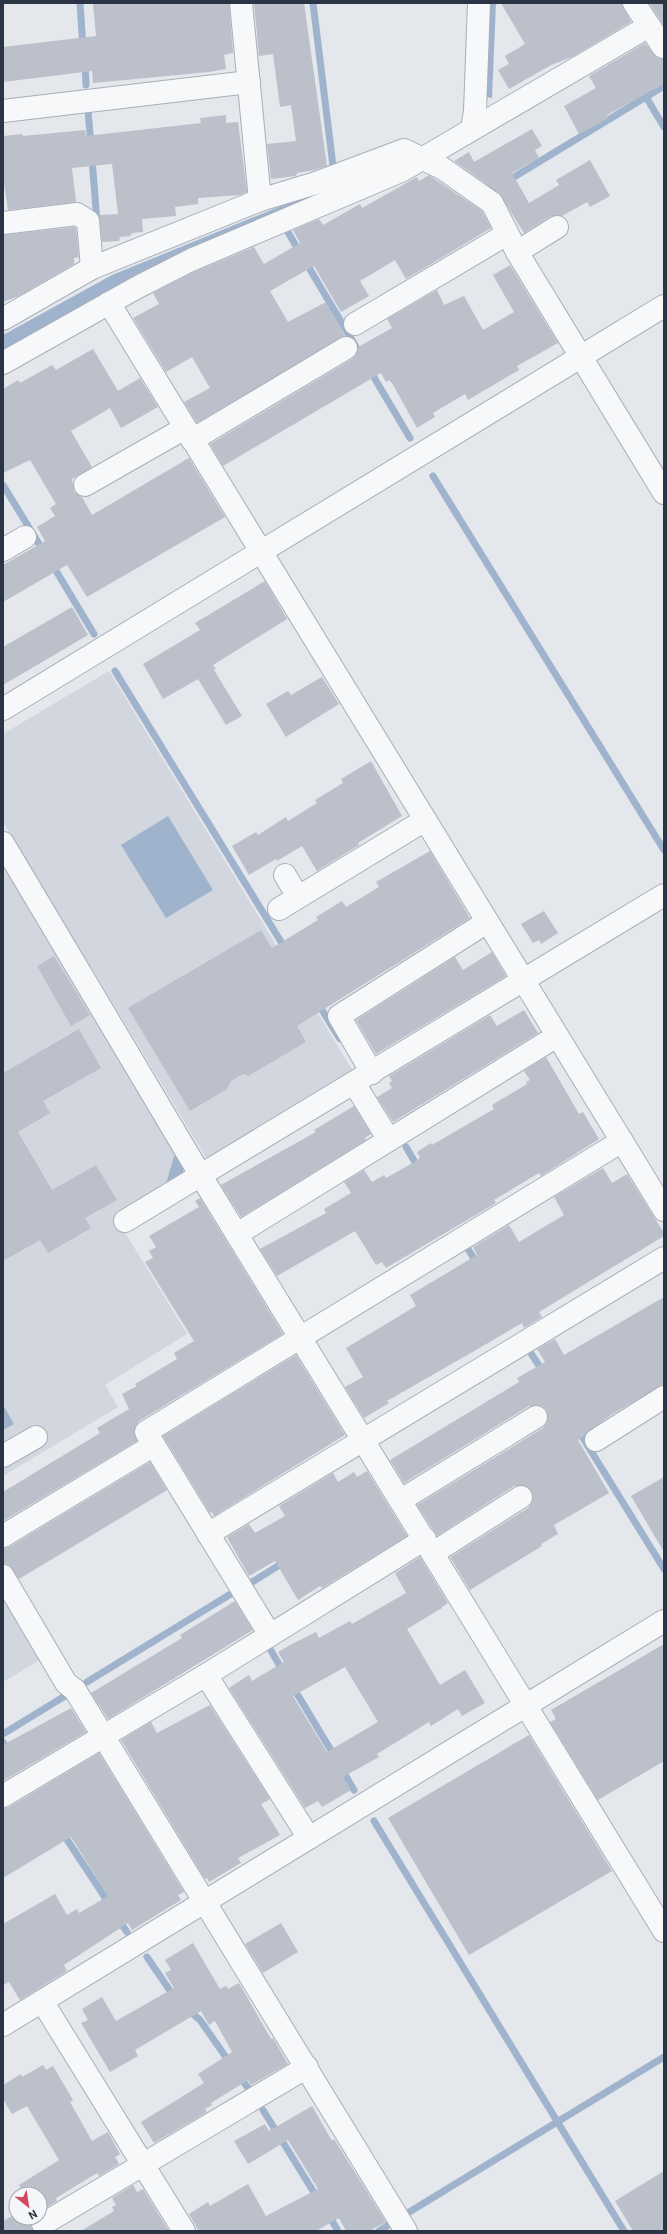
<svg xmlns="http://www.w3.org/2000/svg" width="667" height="2234" viewBox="0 0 667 2234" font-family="Roboto,sans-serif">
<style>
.built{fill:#d2d6de}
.water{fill:#9fb4cc}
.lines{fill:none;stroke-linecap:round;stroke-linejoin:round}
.stream{stroke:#9fb4cc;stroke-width:7}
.building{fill:#bbc0ca;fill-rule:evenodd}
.minor-casing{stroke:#a9aeb7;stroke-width:24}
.minor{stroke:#f7f8fa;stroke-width:22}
</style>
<rect width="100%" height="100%" fill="#e4e7ec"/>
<g class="built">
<path d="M109,671L356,1076L207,1159L3,822V734Z"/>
<path d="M3,863L186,1164L184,1179L116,1218L187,1334L105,1385L118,1407L3,1476Z"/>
<path d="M3,1597L40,1660L3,1682Z"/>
</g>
<g class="water">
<path d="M486,3H496L492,98L481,96Z"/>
<path d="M403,156L139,273L3,352V335L112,275Z"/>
<path d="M168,816L213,890L166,918L121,845Z"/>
<path d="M174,1156H180L184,1166L182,1178L166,1184Z"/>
<path d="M3,1405L14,1424L3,1430Z"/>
</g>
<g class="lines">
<g class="stream">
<path d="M80,3L83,47"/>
<path d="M313,3L333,166"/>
<path d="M85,63L86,85"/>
<path d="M646,97L664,127"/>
<path d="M88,111L91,145"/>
<path d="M92,158L97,223"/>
<path d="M484,187L491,191L664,86"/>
<path d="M286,229L362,357"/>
<path d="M369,369L410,438"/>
<path d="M433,476L664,850"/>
<path d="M3,485L44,552"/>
<path d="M52,564L94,634"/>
<path d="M115,671L286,950"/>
<path d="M317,1002L340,1039"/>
<path d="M406,1147L419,1169"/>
<path d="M468,1249L478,1265"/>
<path d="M530,1352L544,1373"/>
<path d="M578,1430L664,1569"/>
<path d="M252,1582L286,1561"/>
<path d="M270,1649L284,1673"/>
<path d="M87,1682L234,1592L231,1587"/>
<path d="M293,1687L335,1757"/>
<path d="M3,1734L65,1696"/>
<path d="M3,1742L9,1752"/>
<path d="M341,1768L354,1790"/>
<path d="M374,1821L624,2231"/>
<path d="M62,1832L110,1905"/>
<path d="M118,1919L127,1932"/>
<path d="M147,1957L175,1998"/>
<path d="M187,2009L200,2020L230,2063"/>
<path d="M239,2075L250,2091"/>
<path d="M263,2110L318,2199"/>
<path d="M328,2214L338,2231"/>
<path d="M406,2214L664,2057"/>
<path d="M379,2231L390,2224"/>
</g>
</g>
<g class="building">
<path d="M93,3H229L233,53L224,55L226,69L209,72L93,83L92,71L3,82V47L96,36Z"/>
<path d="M254,3H304L327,166L315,170L297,173L296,176L271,179L267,144L296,141L291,105L280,107L273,54L259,56Z"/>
<path d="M501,3H622L631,22L572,57L551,65L509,89L498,70L509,64L505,56L525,44Z"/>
<path d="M649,3H664V26Z"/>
<path d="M645,43L657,58L664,59V84L607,115L608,118L579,134L564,106L596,88L589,76Z"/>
<path d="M226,115V123L238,122L247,192L240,195L198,198V204L175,207L176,216L142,219L143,232L132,233L130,236L120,237L119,241L102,242L99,215L118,214L112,164L72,168L76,202L8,210L3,177L4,136L22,134L23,136L85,130L86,136L201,123L200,118Z"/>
<path d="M532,129L542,146L535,150L539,158L512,173L529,203L559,185L556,180L590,160L610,196L590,207L587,202L562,216H551L524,233L499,193L454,161L469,152L474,162Z"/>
<path d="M429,175L482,211L491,228L406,279L395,260L360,281L369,296L341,312L314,266L270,291L288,322L326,302L345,336L197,423L184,402L210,388L192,357L166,372L133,318L159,304L153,293L196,271L254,247L264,264L300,243L293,230L319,219L323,225L360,204L362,208L417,177L419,181Z"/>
<path d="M74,227L76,228L79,257L74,258V264L19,296L3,302V235Z"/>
<path d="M510,265L558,343L517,366L519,370L468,400L465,394L433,413L435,417L417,428L392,383L389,380L386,382L381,373L223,466L210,444L352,359L357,354L358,347L392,328L387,319L437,290L444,305L464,296L483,330L514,312L493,275Z"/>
<path d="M93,349L118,391L140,378L158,407L121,428L110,408L71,431L92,467L72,479L73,485L74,492L82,497L92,515L189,458L225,517L87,597L67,565L3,602V565L45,541L37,527L55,516L50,508L56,504L30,460L3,473V389L18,380L20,383L52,365L56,370Z"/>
<path d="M265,581L287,619L213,665L216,669L214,670L242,716L226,725L198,679L163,699L143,664L200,630L195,623Z"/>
<path d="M72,607L88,635L3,685V647Z"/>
<path d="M322,677L339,704L286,737L266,704L288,691L291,695Z"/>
<path d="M371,761L402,816L358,843L359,845L317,871L302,846L277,861L276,859L249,875L232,846L256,832L258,835L286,817L288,821L317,803L315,800L343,783L341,779Z"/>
<path d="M430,851L470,918L297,1026L306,1042L248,1076L243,1074L231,1081L227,1089L190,1111L128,1008L261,930L272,948L318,920L316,917L342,901L346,907L379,887L376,882Z"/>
<path d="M544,911L558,933L541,944L539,940L533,943L521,924Z"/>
<path d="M492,952L506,976L376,1054L356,1020L455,957L463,970Z"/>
<path d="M54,956L90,1015L71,1026L37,966Z"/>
<path d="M524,1010L538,1033L393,1122L377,1097L392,1088L389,1083L392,1081L389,1076L490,1015L497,1026Z"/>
<path d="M79,1029L101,1068L43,1101L50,1113L18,1132L52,1190L96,1165L117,1200L85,1218L91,1228L48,1253L40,1240L3,1261V1073Z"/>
<path d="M546,1057L579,1114L583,1112L599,1139L541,1176L539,1173L494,1200L496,1203L386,1268L382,1262L376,1265L355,1231L277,1276L260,1249L326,1213L324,1209L351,1193L344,1182L364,1170L372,1182L384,1175L386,1178L418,1160L420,1157L417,1152L431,1143L432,1145L494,1109L492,1105L527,1084L526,1082L530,1080L524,1071Z"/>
<path d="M354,1106L371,1134L365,1138L366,1140L241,1217L221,1185L316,1132L314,1130Z"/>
<path d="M603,1168L612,1183L627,1174L664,1233V1236L539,1312L542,1317L524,1328L522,1323L495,1339L387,1401L389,1403L364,1418L345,1387L363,1377L346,1348L416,1306L410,1295L477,1255L473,1247L509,1225L519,1242L564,1215L554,1197Z"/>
<path d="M200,1198L283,1334L139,1421L134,1432L137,1441L3,1521V1492L100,1433L97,1428L129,1409L122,1394L137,1386L135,1384L177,1359L174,1353L194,1341L145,1262L153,1258L149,1251L156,1247L149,1236L199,1207L195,1201Z"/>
<path d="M664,1297V1384L611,1415L578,1440L609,1493L554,1525L558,1534L541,1544L542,1546L470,1590L450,1557L528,1508L532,1502V1491L526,1486H514L437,1536L417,1505L543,1428L547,1423V1411L542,1406H529L404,1483L390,1460L519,1382L517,1378L545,1362L537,1349L555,1339L564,1355Z"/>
<path d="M296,1355L345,1435L214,1516L212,1512L210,1513L163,1436Z"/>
<path d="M150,1462L167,1490L19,1579L9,1565L3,1564V1548L9,1547Z"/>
<path d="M367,1471L407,1536L322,1588L320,1586L298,1600L275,1561L249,1576L227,1537L249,1524L255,1533L285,1516L279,1506L333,1473L338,1482L354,1472L357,1477Z"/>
<path d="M664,1477V1552L631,1496Z"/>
<path d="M420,1557L448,1603L442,1607V1608L407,1629L440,1685L465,1670L485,1703L462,1716L458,1709L431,1726L429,1722L377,1754L379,1757L343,1777L351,1790L322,1807L318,1801L305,1808L229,1688L249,1675L252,1681L284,1662L278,1652L296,1642L316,1632L319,1638L350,1621L352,1624L406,1593L395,1573ZM345,1667L378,1722L327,1752L293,1696Z"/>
<path d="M235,1601L253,1630L108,1719L91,1693L182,1638L180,1635Z"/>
<path d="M664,1644V1761L598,1800L550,1722L556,1719L551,1710Z"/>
<path d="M210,1705L270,1799L261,1804L280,1835L238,1858L241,1863L209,1882L207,1878L205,1879L121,1740L151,1722L157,1733Z"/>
<path d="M71,1708L86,1732L3,1781V1745Z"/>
<path d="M529,1735L612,1871L469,1955L388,1818Z"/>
<path d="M99,1753L184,1892L178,1895L181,1900L132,1930L128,1923L64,1965L67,1971L20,2000L9,1982L3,1985V1924L55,1894L67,1915L77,1909L79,1913L108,1896L71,1837L3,1878V1808L9,1807Z"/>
<path d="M281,1923L298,1952L263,1973L245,1944Z"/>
<path d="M193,1943L220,1989L226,1986L228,1989L239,1983L271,2039L273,2038L288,2064L251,2085L248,2080L211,2103L212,2105L205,2109L207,2112L154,2143L141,2122L204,2083L198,2074L232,2052L215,2021L209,2025L201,2011L135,2050L138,2056L110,2072L81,2023L88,2020L82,2009L102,1997L116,2021L174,1988L165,1973L171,1970L165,1960Z"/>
<path d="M43,2065L46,2070L53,2066L73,2100L70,2102L92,2141L108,2132L120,2154L115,2157L119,2164L99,2176L97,2173L56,2198L57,2201L40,2211V2194H25L19,2185L59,2160L27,2106L12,2114L3,2099V2085L21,2074L22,2077Z"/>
<path d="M312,2106L332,2141L334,2139L386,2222L369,2231H346L339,2218L316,2231H199L189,2214L208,2202L210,2206L248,2184L266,2216L318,2189L288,2140L248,2164L234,2141L265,2124L269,2131Z"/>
<path d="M664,2171V2231H633L615,2201Z"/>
<path d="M133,2185L137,2192L143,2189L169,2231H81L114,2211L112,2207L116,2205L112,2198Z"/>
<path d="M16,2214V2218H32L31,2225L33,2231H3V2221Z"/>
</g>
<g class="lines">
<defs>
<g id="minor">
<path d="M241,3L260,200"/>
<path d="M634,3L663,47"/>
<path d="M3,111L249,82"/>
<path d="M472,129L475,111L479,3"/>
<path d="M3,223L77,214L88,221L92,268"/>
<path d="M517,252L557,227"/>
<path d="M109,303L664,1210"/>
<path d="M3,319L92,268L260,200L316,183L404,150L442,168L492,203L517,252L664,493"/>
<path d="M355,324L507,234"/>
<path d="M3,363L136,288L191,260L403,170L649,26"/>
<path d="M192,440L346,348"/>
<path d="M85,485L185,428"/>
<path d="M3,550L25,537"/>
<path d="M3,709L664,306"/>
<path d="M3,843L201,1176L664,1931"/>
<path d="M285,875L298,897"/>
<path d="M279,909L425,820"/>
<path d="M372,1073L339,1016L487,922"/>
<path d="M354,1083L389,1140"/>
<path d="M125,1221L664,895"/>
<path d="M237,1234L557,1036"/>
<path d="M596,1440L664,1397"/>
<path d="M3,1456L36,1437"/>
<path d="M401,1500L536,1417"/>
<path d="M208,1534L664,1258"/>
<path d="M3,1536L154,1445"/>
<path d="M433,1553L521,1497"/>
<path d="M3,1576L66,1683L75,1690L406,2231"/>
<path d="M270,1635L146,1432L622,1141"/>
<path d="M206,1675L309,1838"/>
<path d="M3,1796L206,1675L425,1539"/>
<path d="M42,2001L184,2231"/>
<path d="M3,2025L664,1621"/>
<path d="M43,2224L307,2067"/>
</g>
</defs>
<use href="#minor" class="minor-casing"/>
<use href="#minor" class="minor"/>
</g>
<rect width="667" height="2234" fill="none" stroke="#2b3445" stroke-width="8"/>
<g transform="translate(28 2206) rotate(150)"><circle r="19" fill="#f4f6f9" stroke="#a4a8b1"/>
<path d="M0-3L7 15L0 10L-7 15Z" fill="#d1495b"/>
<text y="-6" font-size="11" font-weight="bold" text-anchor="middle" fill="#2b3445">N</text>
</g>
</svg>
